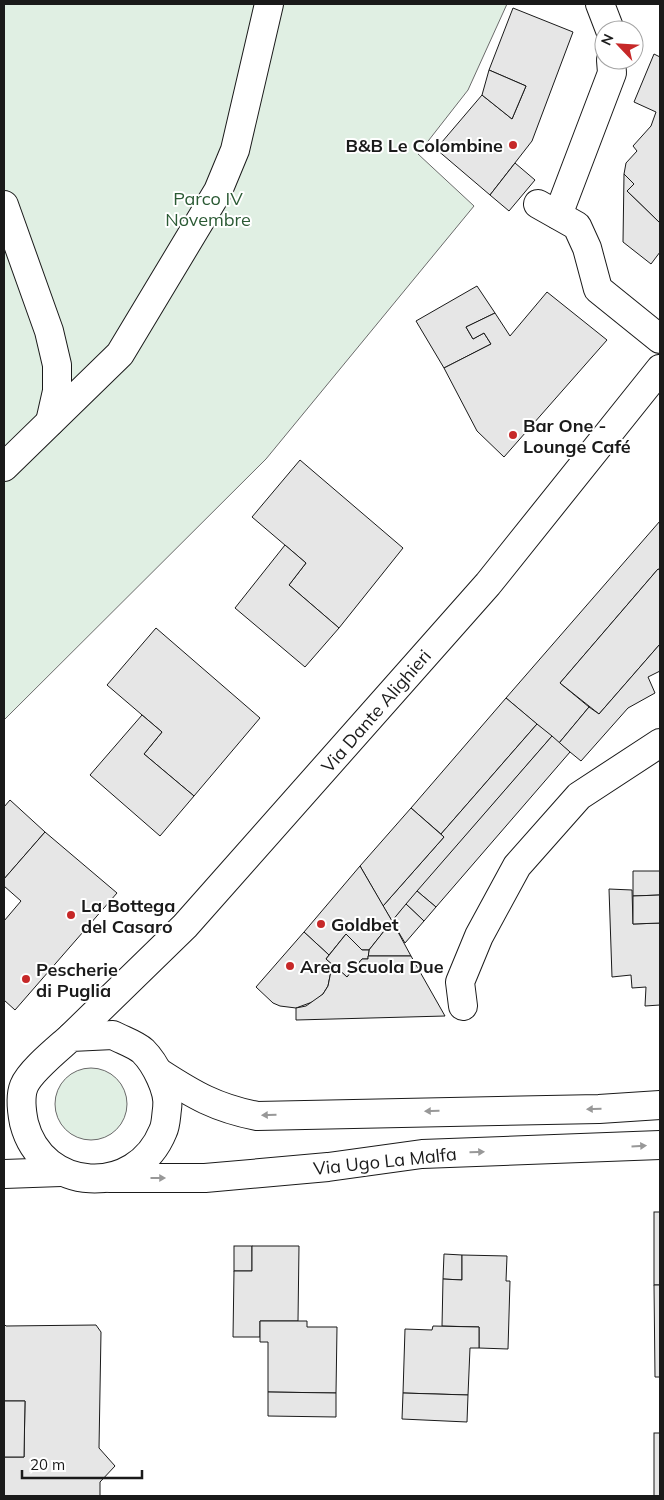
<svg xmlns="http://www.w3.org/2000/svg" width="664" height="1500" viewBox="0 0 664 1500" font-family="Mulish,sans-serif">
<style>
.green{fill:#e0efe3;stroke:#6a6a6a}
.building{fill:#e6e6e6;stroke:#1a1a1a}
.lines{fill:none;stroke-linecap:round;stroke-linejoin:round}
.minor-casing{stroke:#1a1a1a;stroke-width:30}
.major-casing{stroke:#1a1a1a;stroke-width:30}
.minor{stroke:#fff;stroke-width:28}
.major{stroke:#fff;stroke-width:28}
.oneway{fill:#989898}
.poi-dot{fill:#c62828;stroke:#fff;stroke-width:2}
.labels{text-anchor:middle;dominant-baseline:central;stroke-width:4;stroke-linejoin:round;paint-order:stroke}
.poi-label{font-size:18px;font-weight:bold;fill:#1a1a1a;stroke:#fff;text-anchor:start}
.park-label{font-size:18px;fill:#2b5a34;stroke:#fff}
.street-label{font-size:18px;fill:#1a1a1a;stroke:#fff}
</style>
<rect width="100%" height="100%" fill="#fff"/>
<g class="green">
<path d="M4,4H507L468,90L418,154L474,206L266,459L4,720Z"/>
<circle cx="91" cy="1104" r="36"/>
</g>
<g class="building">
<path d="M513,8L573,32L532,141L490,195L436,149L482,95L512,119L526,86L489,70Z"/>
<path d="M654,54L660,57V223L627,191L634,184L624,174L626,163L637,151L633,146L651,126L656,112L634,102Z"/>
<path d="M489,70L526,86L512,119L482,95Z"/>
<path d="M515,163L535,180L509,211L490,195Z"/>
<path d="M624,174L634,184L627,191L660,223V252L651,264L623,242Z"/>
<path d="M477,286L495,313L466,327L473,339L484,333L491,344L444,368L416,321Z"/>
<path d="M547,292L607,340L504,457L477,431L444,368L491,344L484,333L473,339L466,327L495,313L510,336Z"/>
<path d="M300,460L403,548L339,628L289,585L306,563L252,517Z"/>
<path d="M660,521V570L658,569L560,683L589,707L559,743L506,698Z"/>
<path d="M285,545L306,563L289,585L339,628L305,667L235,608Z"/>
<path d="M658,569L660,570V644L599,714L560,683Z"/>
<path d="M156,628L260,718L194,796L144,754L162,732L107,685Z"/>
<path d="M660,644V671L648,677L655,693L628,708L581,761L559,743L589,707L599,714Z"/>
<path d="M506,698L537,724L441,834L411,808Z"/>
<path d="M142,715L162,732L144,754L194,796L160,836L90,775Z"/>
<path d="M537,724L552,736L392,921L383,906L444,837L441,834Z"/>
<path d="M552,736L570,752L436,907L417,891Z"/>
<path d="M10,800L45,832L4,879V807Z"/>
<path d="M411,808L444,837L383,906L360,866Z"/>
<path d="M45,832L117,893L15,1010L4,1000V921L21,901L4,886V879Z"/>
<path d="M360,866L392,921L369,950H362L346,934L329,955L304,932Z"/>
<path d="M633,871H660V895L633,896Z"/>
<path d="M609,889L632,890L633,924L660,923V1005L645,1006L646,987L632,988L631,975L612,977Z"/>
<path d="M417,891L436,907L424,921L406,904Z"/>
<path d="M660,895V923L633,924V896Z"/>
<path d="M406,904L424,921L405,943L392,921Z"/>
<path d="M392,921L411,956H368L369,950Z"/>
<path d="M304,932L329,955L326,959L336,967L331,971L328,986L323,994L315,1001L296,1008L280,1006L273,1003L256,987Z"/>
<path d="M346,934L362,950H369L368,959H362L347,977L326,959Z"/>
<path d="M368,956H411L445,1016L296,1020V1008L306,1006L323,994L328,986L331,971L336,967L347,977L362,959H368Z"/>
<rect x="654" y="1212" width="6" height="73"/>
<rect x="234" y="1246" width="18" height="25"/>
<path d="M252,1246H299L298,1321H260V1337H233L234,1271H252Z"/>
<path d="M444,1254L462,1255V1280L443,1279Z"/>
<path d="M462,1255L507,1256L506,1281H510L508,1349L479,1348V1327L442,1326L443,1279L462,1280Z"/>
<path d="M654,1285H660V1377H655Z"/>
<path d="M260,1321H307V1327H337L336,1393L268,1392V1342H260Z"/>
<path d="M4,1324L6,1326L96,1325L101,1332L99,1448L115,1466L100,1482V1496H4V1457H24L25,1401H4Z"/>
<path d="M433,1326L479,1327V1348H470L468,1395L403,1393L405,1329L432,1330Z"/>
<path d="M268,1392L336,1393V1417L268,1416Z"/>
<path d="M403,1393L468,1395L467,1422L402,1419Z"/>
<path d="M4,1401H25L24,1457H4Z"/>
<rect x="654" y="1433" width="6" height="63"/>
</g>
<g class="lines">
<defs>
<g id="minor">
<path d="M600,4L610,30"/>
<path d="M538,204L577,226L587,248L598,289L660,339"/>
<path d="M4,205L49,331L57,365V391L50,422"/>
<path d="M558,215L612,73L611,60"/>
<path d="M4,467L120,354L218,191L235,150L269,4"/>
<path d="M463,1006L460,982L479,936L517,866L579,796L660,743"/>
</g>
<g id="major">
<path d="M113,1035C122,1040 135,1044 143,1051C155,1063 170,1091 167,1109C166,1116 166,1125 163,1131C136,1198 42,1193 24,1123C22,1113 20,1096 24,1086C30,1071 59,1048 71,1037Z"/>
<path d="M71,1037L185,926L488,584L660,369"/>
<path d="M160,1073C194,1095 216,1108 257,1116L599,1109L660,1105"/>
<path d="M4,1174L61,1172"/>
<path d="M109,1178H205L328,1167L422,1154L660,1145"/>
</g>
</defs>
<use href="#minor" class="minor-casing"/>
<use href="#major" class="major-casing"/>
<use href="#minor" class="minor"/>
<use href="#major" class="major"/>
</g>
<defs><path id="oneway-solid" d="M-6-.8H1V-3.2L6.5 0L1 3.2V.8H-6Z" transform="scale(1.25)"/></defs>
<g class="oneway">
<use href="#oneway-solid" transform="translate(594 1109) rotate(179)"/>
<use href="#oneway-solid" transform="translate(432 1111) rotate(179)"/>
<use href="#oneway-solid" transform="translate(269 1115) rotate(178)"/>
<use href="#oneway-solid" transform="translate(639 1146) rotate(-3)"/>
<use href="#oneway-solid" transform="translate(477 1152) rotate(-2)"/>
<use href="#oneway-solid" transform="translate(158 1178)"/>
</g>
<g class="poi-dot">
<circle cx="513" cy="145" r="5"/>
<circle cx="513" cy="435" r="5"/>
<circle cx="71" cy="915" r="5"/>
<circle cx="321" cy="924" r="5"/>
<circle cx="290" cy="966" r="5"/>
<circle cx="26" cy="979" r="5"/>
</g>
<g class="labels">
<g class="poi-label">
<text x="503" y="145" text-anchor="end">B&amp;B Le Colombine</text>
<text x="523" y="425">Bar One -<tspan x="523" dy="21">Lounge Café</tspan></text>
<text x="81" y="905">La Bottega<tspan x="81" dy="21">del Casaro</tspan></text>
<text x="331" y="924">Goldbet</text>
<text x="300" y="966">Area Scuola Due</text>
<text x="36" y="969">Pescherie<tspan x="36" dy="21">di Puglia</tspan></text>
</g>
<g class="park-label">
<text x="208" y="198">Parco IV<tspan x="208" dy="21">Novembre</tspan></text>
</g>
<g class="street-label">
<text transform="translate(376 711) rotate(-49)">Via Dante Alighieri</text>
<text transform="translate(385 1161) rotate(-6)">Via Ugo La Malfa</text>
</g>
</g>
<rect width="664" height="1500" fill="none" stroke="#1a1a1a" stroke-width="10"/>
<g transform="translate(619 45) rotate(295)"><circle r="24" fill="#ffffff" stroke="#a3a3a3"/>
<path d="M0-4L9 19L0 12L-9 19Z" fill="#c62828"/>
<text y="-8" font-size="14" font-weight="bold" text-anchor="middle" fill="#1a1a1a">N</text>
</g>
<path d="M22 1470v8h120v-8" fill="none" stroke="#1a1a1a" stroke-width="2.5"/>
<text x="30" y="1470" font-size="15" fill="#1a1a1a" stroke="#ffffff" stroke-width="4" paint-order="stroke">20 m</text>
</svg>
